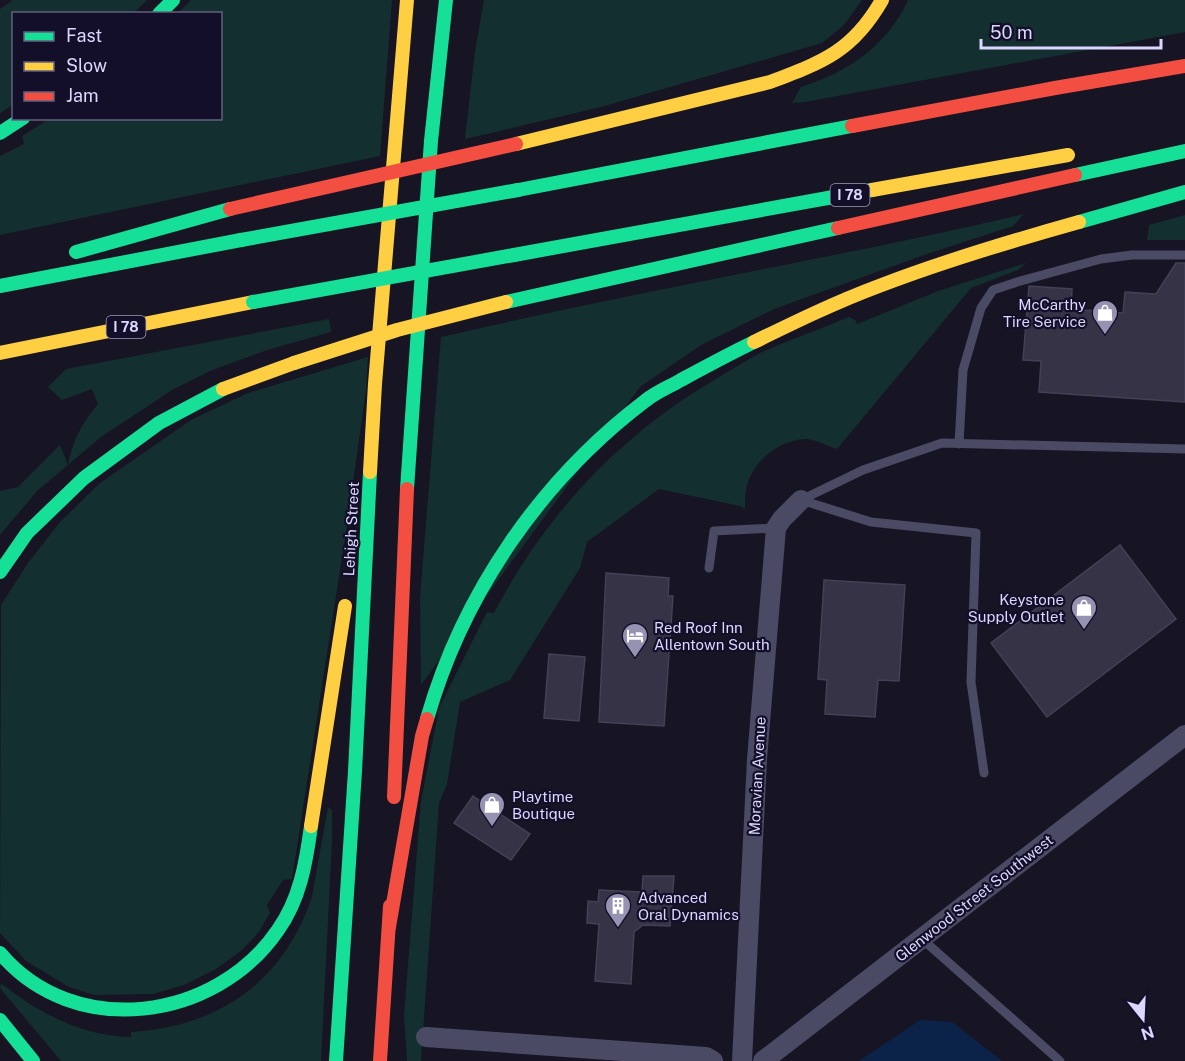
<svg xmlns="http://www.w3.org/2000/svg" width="1185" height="1061" viewBox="0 0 1185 1061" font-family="'Public Sans',sans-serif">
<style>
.green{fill:#132f2f}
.water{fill:#0b2349}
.building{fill:#353345;stroke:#434057;stroke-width:1.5}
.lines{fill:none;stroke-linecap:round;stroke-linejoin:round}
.lane{stroke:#4a4a64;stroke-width:9}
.street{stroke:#4a4a64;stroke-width:20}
.fast{stroke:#16e098;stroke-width:14}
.slow{stroke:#ffcf43;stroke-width:14}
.jam{stroke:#f24e42;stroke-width:14}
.fast-bridge{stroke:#16e098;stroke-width:14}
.slow-bridge{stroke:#ffcf43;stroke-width:14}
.jam-bridge{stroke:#f24e42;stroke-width:14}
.labels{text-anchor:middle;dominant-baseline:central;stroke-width:4.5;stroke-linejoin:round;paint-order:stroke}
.shield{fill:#130f29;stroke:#9f9bbf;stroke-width:1.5}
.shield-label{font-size:14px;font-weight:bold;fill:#dbd7ff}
.poi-label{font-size:15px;fill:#dbd7ff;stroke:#130f29;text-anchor:start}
.street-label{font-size:15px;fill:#dbd7ff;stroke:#130f29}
</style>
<rect width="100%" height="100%" fill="#171523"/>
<g class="green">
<path d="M13,0H147L134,13L14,14L13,105L0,113V9Z"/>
<path d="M191,0H392L380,156L0,235V156L24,144L22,136L49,119L220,118V14L178,13Z"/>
<path d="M484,0H862L844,25L822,43L601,107L465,139L475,51Z"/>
<path d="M908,0H1185V32L805,102L792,103L801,87C848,72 887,46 908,0Z"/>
<path d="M1024,214L1013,226L924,255L774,309L701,345L640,387L421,685L420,597L441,337C634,292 830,259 1024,214Z"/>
<path d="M1185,215V240H1147L1149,225Z"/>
<path d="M1026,263L1018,270L971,288L837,449C827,446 815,439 806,439C777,440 751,463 746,490C745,496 745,503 745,509L740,506L659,489L587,542L580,568L510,680L460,702L447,784L439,803L421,1061H407L404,1015L421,801L439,708L487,612L494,613C546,513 623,432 721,376C734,368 747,360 760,353C789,340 820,329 849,317L855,320L857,324L938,291Z"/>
<path d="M329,319L331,332L267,350L210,371L172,390L101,437L37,491L0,535V491L18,487L60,445L68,465C72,441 82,423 98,404L92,389L62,400L48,387L66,369Z"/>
<path d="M368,357L366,390L347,525L292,879L283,880L267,905L270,913L259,932L241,951L216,969L184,985L153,994L94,995L69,987L26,961L0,933L1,605L28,563L60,522L100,483L191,420L248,393Z"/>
<path d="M328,807L332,810V840L321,1061H61L0,988L1,983C38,1013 82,1036 131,1037V1032C214,1027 279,986 309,905C313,896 314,884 316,874C320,852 324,829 328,807Z"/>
</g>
<path class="water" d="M920,1020L952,1022L1002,1061H859Z"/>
<g class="building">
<path d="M1176,263H1185V402L1039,392L1041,361L1023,360L1029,286L1072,289L1071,309L1123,313L1125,292L1156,294Z"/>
<path d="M1120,545L1176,619L1047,717L991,643Z"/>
<path d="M606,573L669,578L668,596H673L664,726L599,722Z"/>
<path d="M824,580L905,585L899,681L878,680L875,717L825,714L827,680L818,679Z"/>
<path d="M549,654L585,657L579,721L544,718Z"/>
<path d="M473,796L530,834L511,860L454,823Z"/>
<path d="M643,876H674L670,926L643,925L634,932L631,984L595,981L599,924L587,923L588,901L598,902L599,890L642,892Z"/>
</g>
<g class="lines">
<g class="lane">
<path d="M959,444L963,370L981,308L993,290L1017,282L1101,259L1132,255H1185"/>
<path d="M801,500L871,522L976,533L971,682L984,773"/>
<path d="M801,500L863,470L942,443L1185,449"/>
<path d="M709,568L714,531L776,528"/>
<path d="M922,939L1060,1061"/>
</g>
<g class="street">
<path d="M426,1037L706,1057L713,1061"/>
<path d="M742,1061L757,759L776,528L782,519L801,500"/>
<path d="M763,1061L1185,735"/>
</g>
<g class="fast">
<path d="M159,14L173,0"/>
<path d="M0,133L23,118"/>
<path d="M1075,175L1185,151"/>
<path d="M518,190L852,126"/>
<path d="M1079,222L1185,192"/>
<path d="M76,252L230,209"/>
<path d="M514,255L872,190"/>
<path d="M0,286L241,240"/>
<path d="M506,302L838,228"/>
<path d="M407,489L431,141L446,0"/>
<path d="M0,572L27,533L84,478L159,423L223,389"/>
<path d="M427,719C463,593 541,480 645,401C656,392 669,387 681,380C705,367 729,354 754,342"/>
<path d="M0,953C74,1041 216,1021 278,930C300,899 306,863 311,826"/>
<path d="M0,1020L33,1061"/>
<path d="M336,1061L355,771L370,472"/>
</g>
<g class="slow">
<path d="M516,144L770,82C823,62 853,51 882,0"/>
<path d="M872,190L1068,155"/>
<path d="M754,342C795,322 836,302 879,286C944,261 1011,241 1079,222"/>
<path d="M0,353L253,302"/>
<path d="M223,389L294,363"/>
<path d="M370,472L375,384L407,0"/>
<path d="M311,826L345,606"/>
</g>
<g class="jam">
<path d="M852,126L1055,88L1185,66"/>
<path d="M838,228L1075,175"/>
<path d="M394,797L407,489"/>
<path d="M389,927L422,736L427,719"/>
<path d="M380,1061L390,906"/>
</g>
<g class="fast-bridge">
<path d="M241,240L518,190"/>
<path d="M253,302L514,255"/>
</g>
<path class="slow-bridge" d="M294,363L397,330L506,302"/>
<path class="jam-bridge" d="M230,209L516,144"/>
</g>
<defs>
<symbol id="shop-pin" viewBox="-11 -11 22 30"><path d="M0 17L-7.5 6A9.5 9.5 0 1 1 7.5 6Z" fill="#9693b2" stroke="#130f29"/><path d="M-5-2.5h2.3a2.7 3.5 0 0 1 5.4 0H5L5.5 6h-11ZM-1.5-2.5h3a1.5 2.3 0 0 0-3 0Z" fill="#fff"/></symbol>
<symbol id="hotel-pin" viewBox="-11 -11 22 30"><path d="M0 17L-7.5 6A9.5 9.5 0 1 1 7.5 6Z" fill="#9693b2" stroke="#130f29"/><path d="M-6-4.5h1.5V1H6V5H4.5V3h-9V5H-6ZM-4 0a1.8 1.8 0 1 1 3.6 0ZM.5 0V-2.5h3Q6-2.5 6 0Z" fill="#fff"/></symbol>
<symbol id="building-pin" viewBox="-11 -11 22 30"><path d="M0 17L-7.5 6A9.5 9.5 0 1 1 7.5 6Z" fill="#9693b2" stroke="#130f29"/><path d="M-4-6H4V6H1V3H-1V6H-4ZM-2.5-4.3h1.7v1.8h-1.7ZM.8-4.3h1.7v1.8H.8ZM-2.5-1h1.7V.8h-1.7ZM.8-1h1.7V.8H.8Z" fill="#fff"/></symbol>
</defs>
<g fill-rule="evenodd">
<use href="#shop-pin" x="1090" y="298" width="30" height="40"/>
<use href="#shop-pin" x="1069" y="593" width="30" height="40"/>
<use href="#hotel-pin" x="620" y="621" width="30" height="40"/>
<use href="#shop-pin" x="477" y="790" width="30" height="40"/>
<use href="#building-pin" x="603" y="891" width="30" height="40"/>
</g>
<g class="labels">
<g class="shield">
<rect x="830.5" y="184" width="39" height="22" rx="4.5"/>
<rect x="106.5" y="316" width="39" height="22" rx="4.5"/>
</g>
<g class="shield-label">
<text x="850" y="195">I 78</text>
<text x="126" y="327">I 78</text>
</g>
<g class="poi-label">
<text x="1086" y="304" text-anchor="end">McCarthy<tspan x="1086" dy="17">Tire Service</tspan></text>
<text x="1064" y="599" text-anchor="end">Keystone<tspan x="1064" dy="17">Supply Outlet</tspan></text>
<text x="654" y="627">Red Roof Inn<tspan x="654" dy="17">Allentown South</tspan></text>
<text x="512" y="796">Playtime<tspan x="512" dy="17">Boutique</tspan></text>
<text x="638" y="897">Advanced<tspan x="638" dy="17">Oral Dynamics</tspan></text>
</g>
<g class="street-label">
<text transform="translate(351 529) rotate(-87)">Lehigh Street</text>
<text transform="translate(757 776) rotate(-87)">Moravian Avenue</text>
<text transform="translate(974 898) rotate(-38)">Glenwood Street Southwest</text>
</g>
</g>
<rect x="12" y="12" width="210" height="108" fill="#130f29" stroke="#635f7f" stroke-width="1.5"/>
<rect x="24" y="32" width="30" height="9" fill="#16e098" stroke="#635f7f" stroke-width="1.5"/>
<text x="66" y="42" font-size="18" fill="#dbd7ff">Fast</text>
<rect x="24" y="62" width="30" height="9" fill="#ffcf43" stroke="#635f7f" stroke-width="1.5"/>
<text x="66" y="72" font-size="18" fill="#dbd7ff">Slow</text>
<rect x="24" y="92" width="30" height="9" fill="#f24e42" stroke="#635f7f" stroke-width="1.5"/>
<text x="66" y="102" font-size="18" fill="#dbd7ff">Jam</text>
<g transform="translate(1143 1019) rotate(162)" stroke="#130f29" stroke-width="4.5" paint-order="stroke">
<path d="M0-4.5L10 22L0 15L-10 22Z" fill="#dbd7ff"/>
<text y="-9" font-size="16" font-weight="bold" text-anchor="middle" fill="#dbd7ff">N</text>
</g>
<path d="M981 39v9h180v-9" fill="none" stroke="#dbd7ff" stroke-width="3"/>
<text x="990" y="39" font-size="18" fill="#dbd7ff" stroke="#130f29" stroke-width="4.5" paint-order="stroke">50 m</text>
</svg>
